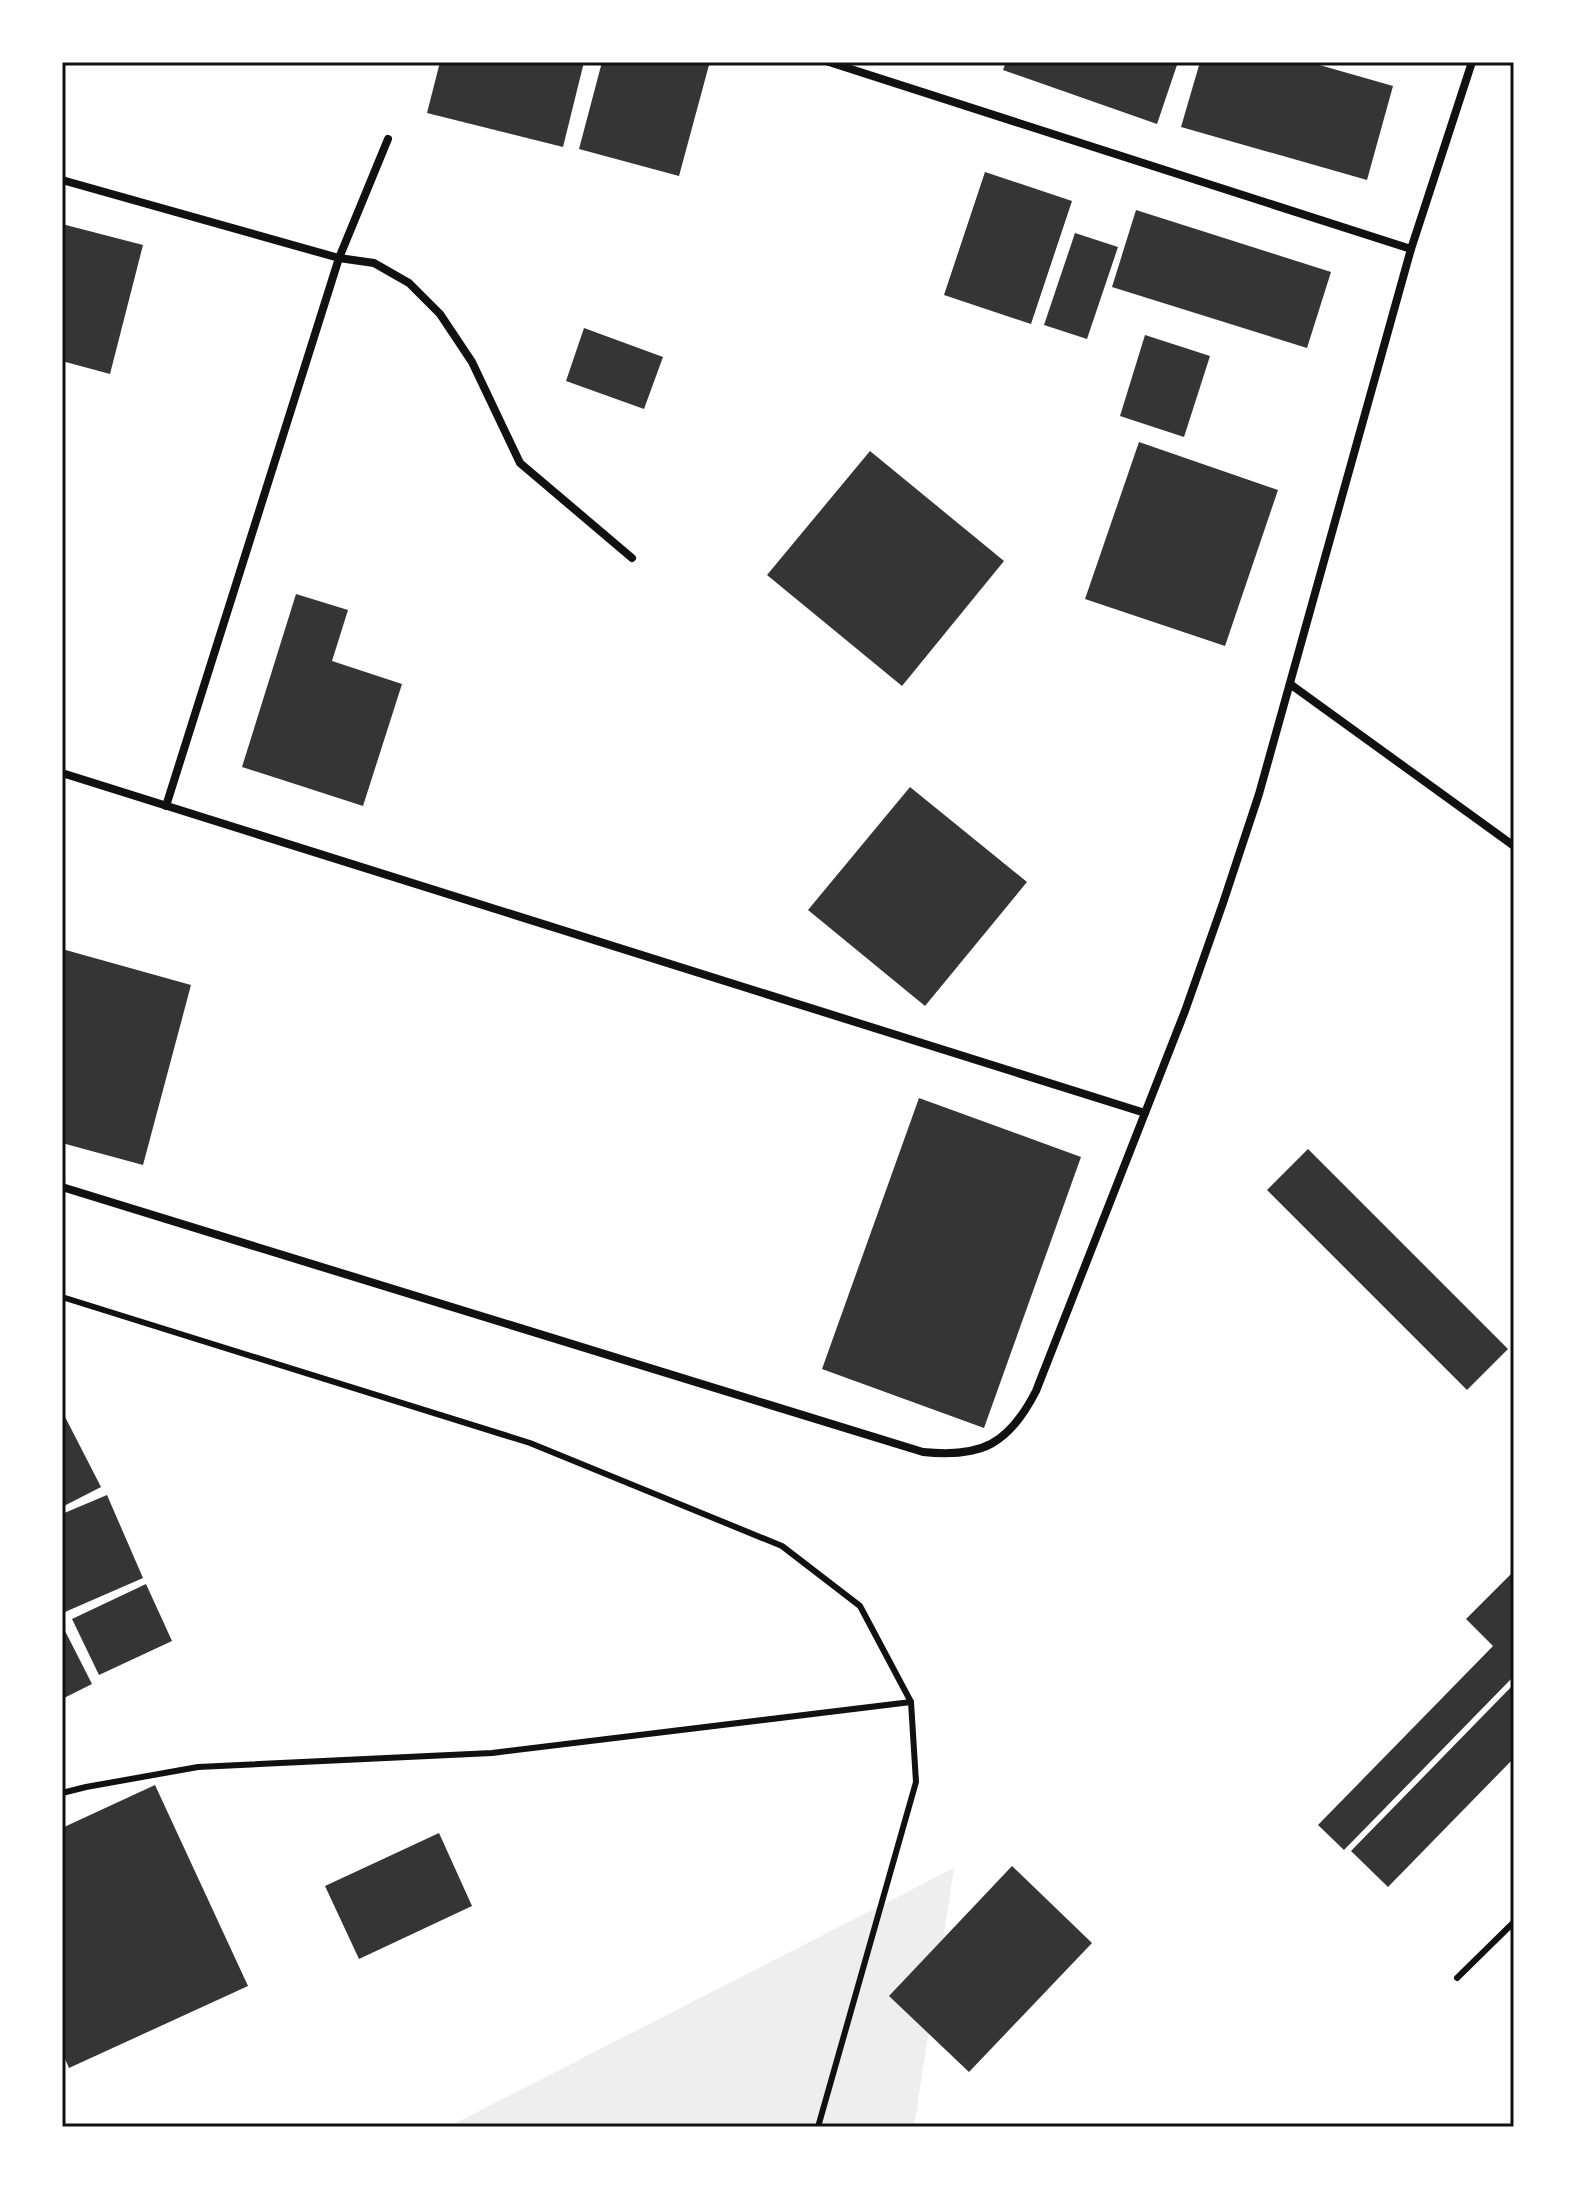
<svg xmlns="http://www.w3.org/2000/svg" width="1576" height="2189" viewBox="0 0 1576 2189" font-family="Manrope,sans-serif">
<style>
.green{fill:#eee}
.building{fill:#353535}
.lines{fill:none;stroke-linecap:round;stroke-linejoin:round}
.service{stroke:#111;stroke-width:6}
.minor{stroke:#111;stroke-width:8}
.neatline{fill:none;stroke:#111;stroke-width:3}
</style>
<rect width="100%" height="100%" fill="#fff"/>
<path class="green" d="M954,1868L914,2127H448Z"/>
<g class="building">
<path d="M440,62H584L563,147L427,113Z"/>
<path d="M602,62H697L709,65L679,176L579,149Z"/>
<path d="M1006,62H1178L1157,124L1003,70Z"/>
<path d="M1200,62H1309L1393,86L1367,180L1181,127Z"/>
<path d="M985,172L1072,201L1031,324L944,295Z"/>
<path d="M1136,210L1331,272L1307,348L1112,287Z"/>
<path d="M62,224L143,245L110,374L62,361Z"/>
<path d="M1075,233L1118,247L1087,339L1044,325Z"/>
<path d="M584,328L663,357L644,409L566,381Z"/>
<path d="M1145,335L1210,356L1184,437L1120,416Z"/>
<path d="M1139,442L1278,490L1225,646L1085,599Z"/>
<path d="M870,451L1004,561L902,686L767,575Z"/>
<path d="M296,594L348,610L332,661L402,684L363,806L242,767Z"/>
<path d="M910,787L1027,882L925,1006L808,910Z"/>
<path d="M62,949L191,985L143,1165L62,1143Z"/>
<path d="M919,1098L1081,1157L984,1428L822,1369Z"/>
<path d="M1308,1149L1508,1349L1467,1390L1267,1190Z"/>
<path d="M62,1411L101,1487L62,1507Z"/>
<path d="M107,1495L143,1578L65,1612L62,1604V1514Z"/>
<path d="M1514,1571V1676L1344,1850L1318,1825L1493,1646L1466,1619Z"/>
<path d="M146,1584L172,1641L99,1675L72,1619Z"/>
<path d="M62,1625L92,1684L62,1699Z"/>
<path d="M1514,1684V1758L1388,1887L1351,1851Z"/>
<path d="M155,1785L248,1986L69,2068L62,2052V1828Z"/>
<path d="M439,1833L472,1906L359,1959L325,1886Z"/>
<path d="M1012,1866L1092,1943L969,2072L889,1996Z"/>
</g>
<g class="lines">
<g class="service">
<path d="M62,1297L530,1443L782,1546L860,1606L911,1702L916,1782L818,2127"/>
<path d="M62,1793L86,1787L198,1767L492,1753L911,1702"/>
<path d="M1457,1978L1514,1922"/>
</g>
<g class="minor">
<path d="M829,62L1411,249"/>
<path d="M62,180L339,258L374,263L409,283L440,314L472,362L520,463L632,558"/>
<path d="M1290,684L1514,846"/>
<path d="M62,773L1145,1113"/>
<path d="M166,806L339,258L388,139"/>
<path d="M62,1187L923,1452C982,1458 1009,1444 1036,1391L1185,1011L1223,903L1259,794L1411,249L1472,62"/>
</g>
</g>
<rect width="1576" height="2189" fill="none" stroke="#ffffff" stroke-width="128"/>
<rect x="64" y="64" width="1448" height="2061" class="neatline"/>
</svg>
